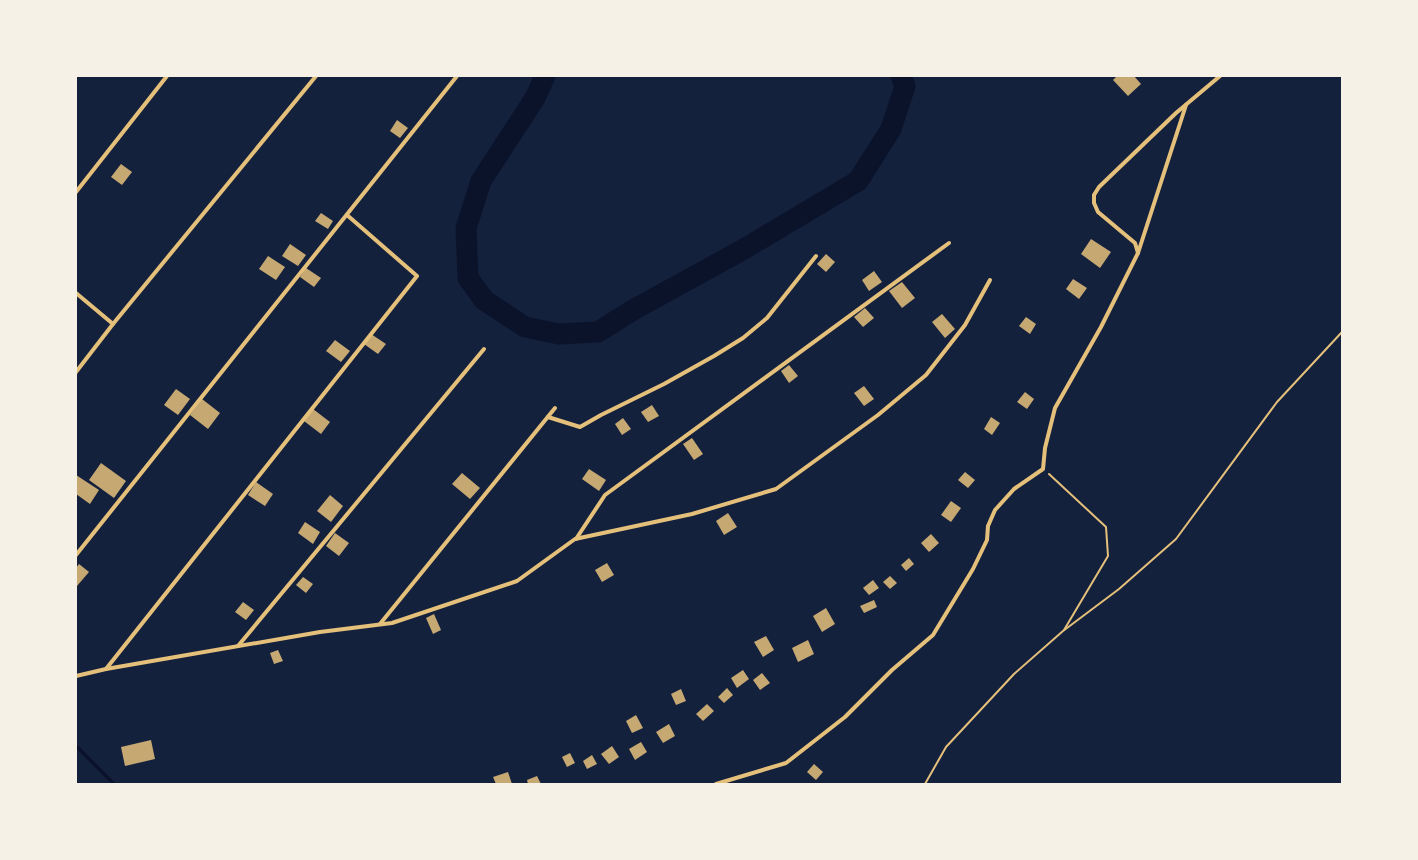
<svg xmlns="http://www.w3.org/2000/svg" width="1418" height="860" viewBox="0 0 1418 860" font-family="'Work Sans',sans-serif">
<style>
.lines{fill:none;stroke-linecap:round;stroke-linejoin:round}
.stream{stroke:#0b132b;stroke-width:3.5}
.river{stroke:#0b132b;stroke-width:21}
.building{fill:#c6a872}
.path{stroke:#e5c07b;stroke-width:2}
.minor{stroke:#e5c07b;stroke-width:4}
</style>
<rect width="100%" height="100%" fill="#14213d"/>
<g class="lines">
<path class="stream" d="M76,746L114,784"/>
<path class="river" d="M545,76L535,98L481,181L466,228L468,278L484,300L525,327L559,334L598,332L633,310L744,249L858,181L891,129L905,86L901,76"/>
</g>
<g class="building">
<path d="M1117,76H1134L1141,84L1128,96L1113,80Z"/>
<path d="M397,120L408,128L400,138L390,131Z"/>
<path d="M121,164L132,172L122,185L111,177Z"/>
<path d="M321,213L333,221L328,229L315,221Z"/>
<path d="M1091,239L1111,252L1100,268L1081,254Z"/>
<path d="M290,244L306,255L298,266L282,256Z"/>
<path d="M826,254L835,262L826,272L817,264Z"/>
<path d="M268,256L285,267L276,280L259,269Z"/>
<path d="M306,268L321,278L314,287L300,277Z"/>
<path d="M874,271L882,282L869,291L862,280Z"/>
<path d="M1073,279L1087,288L1079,299L1066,289Z"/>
<path d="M902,282L915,298L902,308L889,291Z"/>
<path d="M865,308L874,318L863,327L854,317Z"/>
<path d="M942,314L955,329L945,338L932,322Z"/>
<path d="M1026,317L1036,324L1030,334L1019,326Z"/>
<path d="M371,334L386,344L378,354L364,344Z"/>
<path d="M335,340L350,351L341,362L326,351Z"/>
<path d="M789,365L798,376L789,383L781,371Z"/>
<path d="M864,386L874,399L864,406L854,393Z"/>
<path d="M176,389L190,399L178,415L164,405Z"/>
<path d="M1025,392L1034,399L1027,409L1017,402Z"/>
<path d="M202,399L220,413L208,429L190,415Z"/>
<path d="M652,405L659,416L648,422L641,412Z"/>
<path d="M313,409L330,422L321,434L304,421Z"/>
<path d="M991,417L1000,423L992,435L984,429Z"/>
<path d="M623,418L631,429L622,435L615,424Z"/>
<path d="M692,438L703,454L694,460L683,444Z"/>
<path d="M101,463L126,481L114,498L89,480Z"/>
<path d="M589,469L606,480L599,491L582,479Z"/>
<path d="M965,472L975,480L968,488L958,480Z"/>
<path d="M462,473L480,488L470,499L452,484Z"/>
<path d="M76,475L99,490L90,504L76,494Z"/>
<path d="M256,482L273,494L265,506L248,495Z"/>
<path d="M330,495L343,506L331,522L317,511Z"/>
<path d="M951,501L961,508L951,522L941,515Z"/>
<path d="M728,513L737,527L724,535L716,521Z"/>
<path d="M305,522L320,532L313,544L298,533Z"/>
<path d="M335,533L349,543L339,556L326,546Z"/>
<path d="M931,534L939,543L929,552L921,543Z"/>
<path d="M909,558L914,564L906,571L901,565Z"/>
<path d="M607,563L614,575L602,582L595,570Z"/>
<path d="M79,564L89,572L77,586L76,584V568Z"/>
<path d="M890,576L897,583L890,589L883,582Z"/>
<path d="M303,577L313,584L306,593L296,585Z"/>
<path d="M873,580L879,588L869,595L863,588Z"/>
<path d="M874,600L877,607L864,613L860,606Z"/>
<path d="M243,602L254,610L246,620L235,612Z"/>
<path d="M826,608L835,624L822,632L813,616Z"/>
<path d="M434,614L441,630L433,634L426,618Z"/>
<path d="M766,636L774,650L763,657L754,642Z"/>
<path d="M808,640L814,654L798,662L792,648Z"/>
<path d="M278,650L283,661L274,664L270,653Z"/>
<path d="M743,670L749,679L737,688L731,678Z"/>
<path d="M762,673L770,683L760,690L753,680Z"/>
<path d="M727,688L733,695L724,703L718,697Z"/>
<path d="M681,689L686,701L676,705L671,694Z"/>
<path d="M707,704L714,711L703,721L696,714Z"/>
<path d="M636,715L643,728L632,733L626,721Z"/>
<path d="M669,724L675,736L663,743L656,732Z"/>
<path d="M151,740L155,759L125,766L121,747Z"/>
<path d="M641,742L647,752L635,760L629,749Z"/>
<path d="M612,746L619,757L609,764L601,754Z"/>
<path d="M570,753L575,763L567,767L562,757Z"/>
<path d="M592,755L597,764L587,769L583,761Z"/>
<path d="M814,764L823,772L816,780L807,772Z"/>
<path d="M508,772L512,784H496L493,777Z"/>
<path d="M537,776L541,784H528L527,780Z"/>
</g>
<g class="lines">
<g class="path">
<path d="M1049,474L1106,527L1108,556L1064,630"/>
<path d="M925,784L946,747L1014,674L1063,631L1119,589L1176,539L1277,402L1342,332"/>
</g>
<g class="minor">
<path d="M76,192L167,76"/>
<path d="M1138,253L1135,243L1098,212L1094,203V195L1099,187L1176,113L1220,76"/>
<path d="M76,293L113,324"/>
<path d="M76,372L113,324L316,76"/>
<path d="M548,417L580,427L601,415L664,384L714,356L743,338L767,318L816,256"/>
<path d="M576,539L605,495L949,243"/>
<path d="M76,555L457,76"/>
<path d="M380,624L555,408"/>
<path d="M238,646L484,349"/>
<path d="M106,669L417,276L347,215"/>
<path d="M76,676L106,669L320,632L392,623L517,581L575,539L692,514L776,489L878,415L926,375L965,325L990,280"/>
<path d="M716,784L786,763L845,717L892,670L933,635L973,569L987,540L988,526L995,510L1014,489L1043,469L1045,448L1055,408L1101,327L1138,253L1186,105"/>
</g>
</g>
<rect width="1418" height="860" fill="none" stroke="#f6f1e7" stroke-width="154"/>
</svg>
